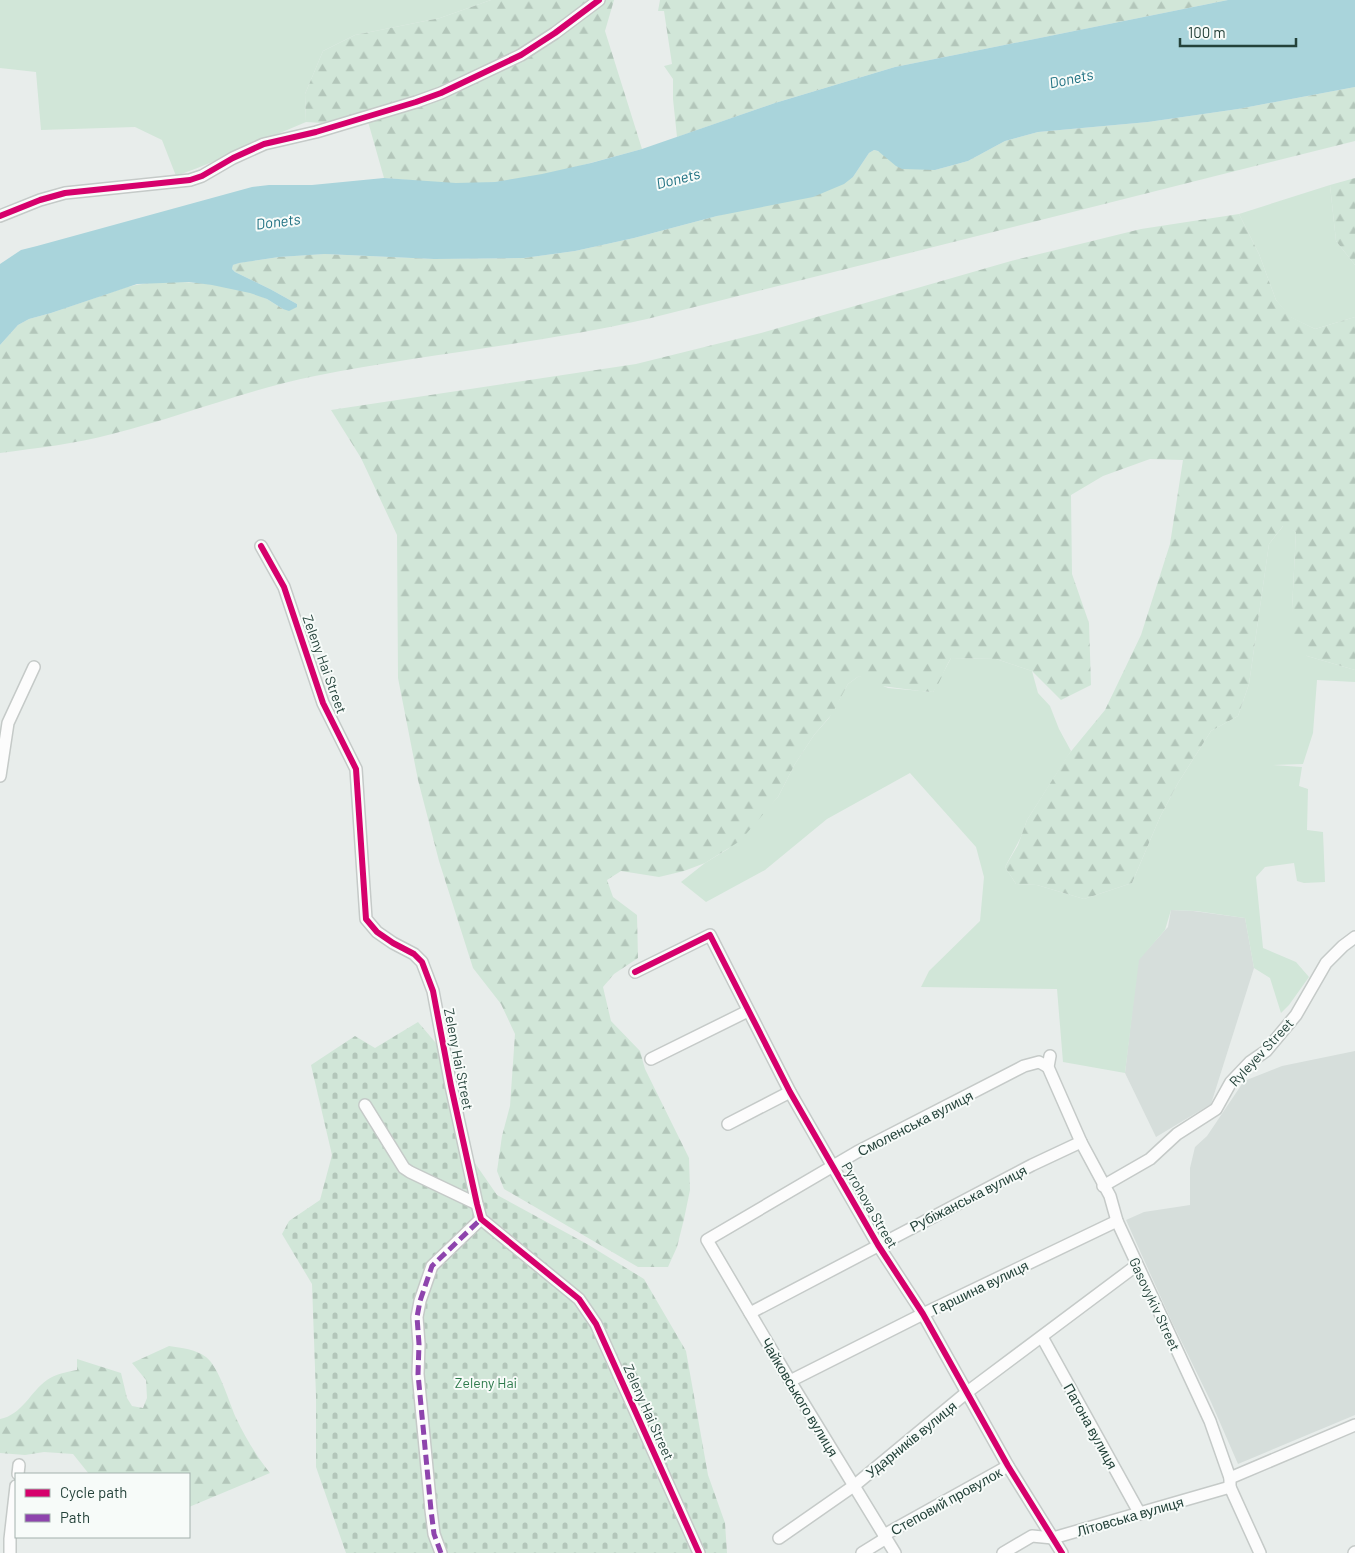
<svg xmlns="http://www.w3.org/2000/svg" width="1355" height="1553" viewBox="0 0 1355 1553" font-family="Barlow,sans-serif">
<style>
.built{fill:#d6dedb}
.green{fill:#d1e6d8}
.forest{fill:url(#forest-firs)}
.cemetery{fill:url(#cemetery-stones)}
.water{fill:#a9d4db}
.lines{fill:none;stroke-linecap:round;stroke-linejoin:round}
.minor-casing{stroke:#c5cac8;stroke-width:14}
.minor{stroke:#fcfcfc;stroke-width:11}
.quiet{stroke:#8e44ad;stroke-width:5;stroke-dasharray:10 5;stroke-linecap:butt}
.cycleway-casing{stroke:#f7fbf9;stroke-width:9}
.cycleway{stroke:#d6006c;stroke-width:6}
.labels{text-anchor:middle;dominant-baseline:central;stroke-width:4;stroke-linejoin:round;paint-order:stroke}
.street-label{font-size:14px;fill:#24423a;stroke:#f7fbf9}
.park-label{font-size:14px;fill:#2d7a4b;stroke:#f7fbf9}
.water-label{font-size:15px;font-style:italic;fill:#1c6f80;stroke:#f7fbf9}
</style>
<defs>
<pattern id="forest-firs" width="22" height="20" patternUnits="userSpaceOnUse" patternTransform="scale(1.25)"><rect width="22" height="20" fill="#d1e6d8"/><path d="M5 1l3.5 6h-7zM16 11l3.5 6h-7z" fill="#b3c6ba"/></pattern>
<pattern id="cemetery-stones" width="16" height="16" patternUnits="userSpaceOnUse" patternTransform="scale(1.25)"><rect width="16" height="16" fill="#d1e6d8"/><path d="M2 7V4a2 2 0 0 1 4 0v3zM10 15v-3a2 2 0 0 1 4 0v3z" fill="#b3c6ba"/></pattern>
</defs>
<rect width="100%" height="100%" fill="#e8edeb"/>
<g class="built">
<path d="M1171,910L1193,911L1245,918L1254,968L1211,1104L1156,1137L1125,1073L1138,960L1168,927Z"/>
<path d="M1355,1051V1415L1238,1464L1211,1402L1172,1322L1126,1220L1144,1212L1190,1205V1168L1195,1147L1207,1136L1244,1081L1282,1066Z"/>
</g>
<g class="green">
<path d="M0,0H491L440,18L355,35L323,51L305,94L306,122C263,140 220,160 176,176L162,140L135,127L41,130L36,72L0,68Z"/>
<path d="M1330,185L1336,241L1355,265V317L1315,329L1290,317L1276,300L1259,254L1239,214Z"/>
<path d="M1284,525L1296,532L1292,609L1307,656L1355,670V682L1317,680L1313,733L1303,764L1273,765L1302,767L1299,786L1308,789L1307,830L1323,832L1325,882L1304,883L1297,881L1294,863L1265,867L1256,877L1263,948L1296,962L1309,977L1289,1005L1281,1013L1270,978L1254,968L1245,918L1196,911L1171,910L1165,930L1139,960L1125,1073L1063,1062L1057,989L921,987L929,971L980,921L984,877L976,847L910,773L827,819L765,870L706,902L681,882L705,863L728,849L778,797L795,764L814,735L829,718L848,684L859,676L888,688L933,692L951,658L996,659L1032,671L1038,693L1050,706L1059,729L1071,751L1027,820L1021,837L1005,867L1016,884L1037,885L1084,899L1132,883L1160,817L1178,783L1211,731L1238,716L1249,684L1269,544Z"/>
</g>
<g class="forest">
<path d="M491,0H614L605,31L642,149C594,162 545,177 495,182C458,186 420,181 384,178L365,111L322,123L306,122L305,94L323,51L355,35L440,18Z"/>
<path d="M660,0H1228L895,67L775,103L677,137L673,99V79L664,66L672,64L664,11H658Z"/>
<path d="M1355,87V141L647,319C538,344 425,354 315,376C246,390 180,417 112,434C75,444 37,448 0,453V345L18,325L29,319L51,313L127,287C163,277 233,282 267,299C272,302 278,306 283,309L297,304L270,289L235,272L232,269L233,265L238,263L279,257L325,254L434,259L524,258L575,251L634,238L717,216L853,177L869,153L874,150L935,170L968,161L1005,141L1038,132L1148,122L1238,109Z"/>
<path d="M1355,178V265L1336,241L1330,185Z"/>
<path d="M1239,214L1259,254L1276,300L1291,317L1315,329L1355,317V670L1307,656L1294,639L1292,609L1296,532L1283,526L1269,544L1249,684L1238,716L1211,731L1178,783L1160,817L1132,883L1084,899L1037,885L1016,884L1005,867L1018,845L1027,820L1068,755L1105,710L1141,635L1170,544L1183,460L1150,459L1103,476L1071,495L1072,574L1089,623L1091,685L1061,700L1032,671L996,659L951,658C944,669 941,682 933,692L920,691L874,685L859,676L848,684L832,714L814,735L795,764L778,797L740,841L705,863L684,871L659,877L621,871L607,880L613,897L637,915L638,958L614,974L603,987L611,1021L640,1051L645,1069L689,1158L690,1190L684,1219L677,1247L668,1267H638L504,1189L497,1171L502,1136L510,1106L515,1034L501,1004L473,968L439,861L418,780L398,678L397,535L361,458L331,410L636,364L761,333L1011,261L1141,229Z"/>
<path d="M169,1346C182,1348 195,1349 206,1357C219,1367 229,1402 236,1418C245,1437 257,1457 270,1473L189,1507V1474H123L122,1473L89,1474L73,1454L44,1452L25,1455L0,1453V1419C22,1415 31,1391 47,1380C55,1374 67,1372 77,1370V1359L121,1373L127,1398L132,1406L143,1408L147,1398L146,1380L132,1363Z"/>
</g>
<path class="cemetery" d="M418,1022L441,1049L461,1143L497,1195L587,1244L644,1279L686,1351L708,1475L725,1523L727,1553H346L316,1467V1396L312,1284L282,1234L289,1221L320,1200L332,1155L311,1065L355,1036L375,1048Z"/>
<path class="water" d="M1228,0H1355V87L1238,109L1148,122L1038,132L1005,141L968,161L935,170L902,169L896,166L878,151L874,150L869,153L853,177L844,184L813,197L717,216L634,238L575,251L524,258L434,259L325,254L279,257L239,263L233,265L232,269L235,272L270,289L297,304V307L289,311L283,309L267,299L250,293L212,285L189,282L137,284L51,313L29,319L18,325L0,345V264L21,250L37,246L252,187L269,185H312L384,178L456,183L495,182L542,174L591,163L642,149L775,103L895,67Z"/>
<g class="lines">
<defs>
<g id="minor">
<path d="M0,216L40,200L65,193L190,180L202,176L233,158L264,144L316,132L416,102L441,93L521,55L555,33L599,0"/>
<path d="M261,546L284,587L323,703L356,769L366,919L377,932L393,943L414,954L422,962L433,991L451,1086L477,1204L481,1219L579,1299L596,1324L699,1553"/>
<path d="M0,776L8,723L34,667"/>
<path d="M635,972L710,935L790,1092L878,1245L923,1314L1008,1466L1062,1553"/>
<path d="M1050,1056L1048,1067L1081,1142L1110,1196L1117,1221L1210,1421L1230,1478V1487L1260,1553"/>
<path d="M651,1059L748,1011"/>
<path d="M365,1105L404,1168L410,1172L477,1204"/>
<path d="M728,1124L790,1092"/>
<path d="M1103,1186L1150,1159L1177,1134L1216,1109L1231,1082L1250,1062L1266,1051L1296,1015L1326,963L1343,946L1355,937"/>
<path d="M750,1313L1032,1165L1081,1142"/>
<path d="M1042,1337L1140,1514"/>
<path d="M790,1381L923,1314L1117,1221"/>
<path d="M18,1474L19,1465"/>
<path d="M1230,1478L1355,1425"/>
<path d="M779,1538L855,1485L966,1393L1137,1265"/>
<path d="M10,1553V1539L16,1486"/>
<path d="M441,1553L434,1534L431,1510L418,1374L419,1344L417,1317L420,1301L432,1266L481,1219"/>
<path d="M862,1553L883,1540L884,1535L1008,1466"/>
<path d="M895,1553L790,1381L707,1240L857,1152L1024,1066L1039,1062L1048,1067"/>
<path d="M1003,1553L1032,1536L1053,1538L1230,1487"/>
<path d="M1354,1553L1355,1552"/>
</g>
</defs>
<use href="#minor" class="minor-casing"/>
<use href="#minor" class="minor"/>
<path class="quiet" d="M441,1553L434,1534L431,1510L418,1374L419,1344L417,1317L420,1301L432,1266L481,1219"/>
<defs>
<g id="cycleway">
<path d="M0,216L40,200L65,193L190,180L202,176L233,158L264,144L316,132L416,102L441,93L521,55L555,33L599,0"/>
<path d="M261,546L284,587L323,703L356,769L366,919L377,932L393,943L414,954L422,962L433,991L451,1086L477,1204L481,1219L579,1299L596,1324L699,1553"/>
<path d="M635,972L710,935L790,1092L878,1245L923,1314L1008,1466L1062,1553"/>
</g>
</defs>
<use href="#cycleway" class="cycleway-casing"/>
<use href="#cycleway" class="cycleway"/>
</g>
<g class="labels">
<g class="street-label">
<text transform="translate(325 664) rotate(70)">Zeleny Hai Street</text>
<text transform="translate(1261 1052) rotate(-47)">Ryleyev Street</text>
<text transform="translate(459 1059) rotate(79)">Zeleny Hai Street</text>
<text transform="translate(915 1123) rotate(-27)">Смоленська вулиця</text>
<text transform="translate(968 1198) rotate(-27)">Рубіжанська вулиця</text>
<text transform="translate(870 1205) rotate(60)">Pyrohova Street</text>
<text transform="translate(980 1287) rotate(-26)">Гаршина вулиця</text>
<text transform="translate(1155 1304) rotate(65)">Gasovykiv Street</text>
<text transform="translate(800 1397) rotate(59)">Чайковського вулиця</text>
<text transform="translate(649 1412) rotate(66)">Zeleny Hai Street</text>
<text transform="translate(1091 1426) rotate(61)">Патона вулиця</text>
<text transform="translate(911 1439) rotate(-39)">Ударників вулиця</text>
<text transform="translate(946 1501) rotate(-29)">Степовий провулок</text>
<text transform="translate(1130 1516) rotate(-16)">Літовська вулиця</text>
</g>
<g class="park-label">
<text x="486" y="1382">Zeleny Hai</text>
</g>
<g class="water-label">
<text transform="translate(1071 78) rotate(-12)">Donets</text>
<text transform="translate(678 178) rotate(-14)">Donets</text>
<text transform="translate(278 221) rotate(-7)">Donets</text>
</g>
</g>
<rect x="15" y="1473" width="175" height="65" fill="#f7fbf9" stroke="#a3b1ad"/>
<rect x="25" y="1489" width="25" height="8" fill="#d6006c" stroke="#a3b1ad"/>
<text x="60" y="1498" font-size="15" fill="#24423a">Cycle path</text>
<rect x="25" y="1514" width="25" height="8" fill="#8e44ad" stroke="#a3b1ad"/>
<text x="60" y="1523" font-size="15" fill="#24423a">Path</text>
<path d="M1180 38v8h116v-8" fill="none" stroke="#24423a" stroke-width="2.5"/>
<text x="1188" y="38" font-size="15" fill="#24423a" stroke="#f7fbf9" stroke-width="4" paint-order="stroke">100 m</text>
</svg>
